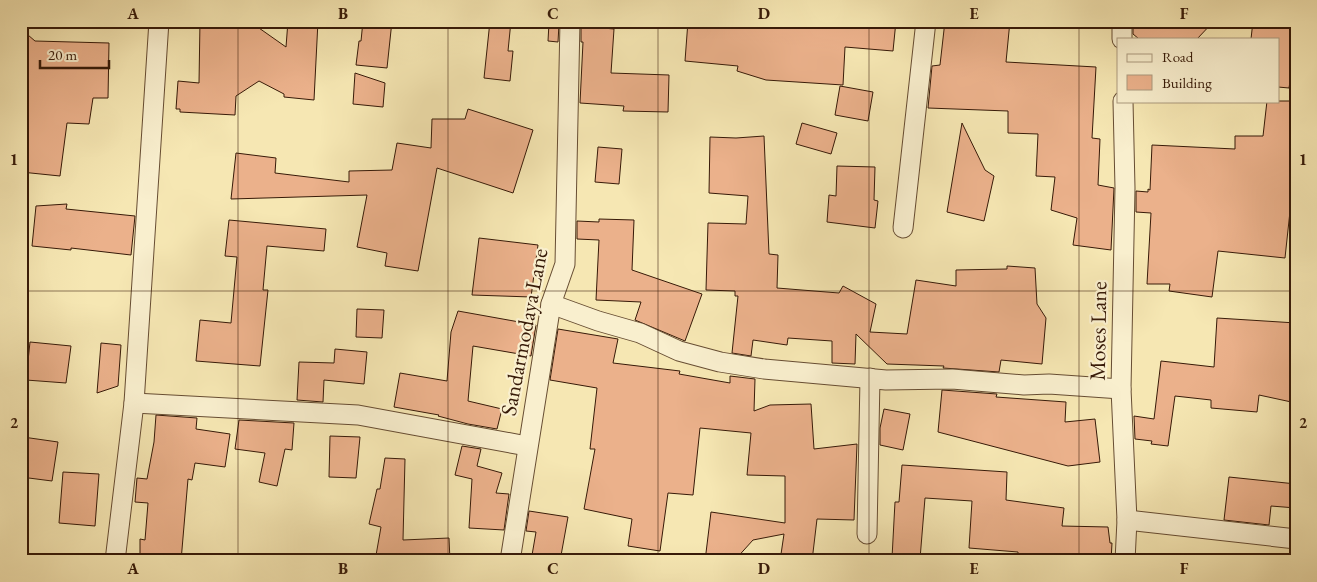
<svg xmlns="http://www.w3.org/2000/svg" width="1317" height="582" viewBox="0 0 1317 582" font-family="'EB Garamond',serif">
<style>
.building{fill:#ebb18b;stroke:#371a08}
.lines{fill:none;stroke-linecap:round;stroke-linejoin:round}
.minor-casing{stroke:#674d33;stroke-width:21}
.minor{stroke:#f9efce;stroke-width:19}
.grid{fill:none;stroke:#371a08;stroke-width:1;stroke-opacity:0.55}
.labels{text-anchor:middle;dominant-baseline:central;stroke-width:4.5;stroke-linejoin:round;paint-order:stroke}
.street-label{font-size:22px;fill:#371a08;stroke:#f9efce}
.neatline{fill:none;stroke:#371a08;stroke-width:2}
.grid-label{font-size:16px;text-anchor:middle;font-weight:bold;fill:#371a08}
</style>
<rect width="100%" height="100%" fill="#f6e7b3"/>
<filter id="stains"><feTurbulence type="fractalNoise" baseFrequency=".004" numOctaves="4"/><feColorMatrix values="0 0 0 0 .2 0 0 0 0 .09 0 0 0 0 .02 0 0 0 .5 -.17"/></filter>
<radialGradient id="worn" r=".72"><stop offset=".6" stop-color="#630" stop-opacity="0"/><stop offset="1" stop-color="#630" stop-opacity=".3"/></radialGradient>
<g class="building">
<path d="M200,21H249L286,47L288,21H318L314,100L284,97V94L259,81L236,96L235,115L180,112V109H176L178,81L199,83Z"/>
<path d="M363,21H392L387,68L356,65L359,41H361Z"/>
<path d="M490,21H511L508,51H513L510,81L484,78Z"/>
<path d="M688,21H896L893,51L845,47L843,85L766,80L737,71L738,66L685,61Z"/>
<path d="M945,21H1010L1006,62L1096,67L1092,138L1100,139L1098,185L1114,188L1111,250L1073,245L1077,218L1051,210L1055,177L1036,176L1038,134L1008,133V111L928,108L932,66L940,65Z"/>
<path d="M1133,21H1214L1197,39H1139L1133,34Z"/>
<path d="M1253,21H1296V44L1289,88L1278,87V39H1251Z"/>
<path d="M549,23L559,24L558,42L548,41Z"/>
<path d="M581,26L614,29L611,73L669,75L668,112L623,111L624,106L580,103L583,42H581Z"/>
<path d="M21,29L35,41L109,43L108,98H93L89,124L67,123L60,176L21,172Z"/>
<path d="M355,73L385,83L383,107L353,104Z"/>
<path d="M840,86L873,92L868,121L835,115Z"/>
<path d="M1267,101H1293L1290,130H1296V203L1291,202L1285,258L1218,251L1212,297L1169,291L1170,284H1147L1151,213L1136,212V191L1148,192V189L1150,190L1152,145L1235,149V136H1263Z"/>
<path d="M468,109L533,130L513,193L437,168L418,271L385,266L387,253L357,247L367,195L231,199L236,153L276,158L275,173L349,182V171L392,170L397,143L431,148L432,119H465Z"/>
<path d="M802,123L837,133L831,154L796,144Z"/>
<path d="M962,123L985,170L994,176L984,221L947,212Z"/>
<path d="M764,136L769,254L778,255L777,288L839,293L843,286L876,304L870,332L907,334L916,280L956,286V270L1007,269V266L1035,268L1037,304L1046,318L1042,364L1001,360L999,372L943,368L944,366L887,364L856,334L855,364L832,363V341L788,338L787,345L753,340L751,356L732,353L738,296H735V291L706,290L708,223L746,224L748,196L709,193L710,137L736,138Z"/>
<path d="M598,147L622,149L619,184L595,182Z"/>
<path d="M837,166L875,167L874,200L878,201L875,228L827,222L829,195L836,196Z"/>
<path d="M67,204L66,209L135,216L131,255L71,248V250L32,246L36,206Z"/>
<path d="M599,219L634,220L632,270L702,294L685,341L635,320L641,302L596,300L599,240L577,239V221L599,222Z"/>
<path d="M229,220L326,229L324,251L267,246L263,290H268L260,366L196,361L200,320L231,323L237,257L225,256Z"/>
<path d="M479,238L538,245L531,297L472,295Z"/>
<path d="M357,309L384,310L382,338L356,337Z"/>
<path d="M458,311L536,325L531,356L473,346L468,401L502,409L497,429L468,424L438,416L439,415L394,407L400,373L447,381L451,332Z"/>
<path d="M1217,318L1296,323V403L1259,395L1257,412L1211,408V400L1175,396L1168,446L1151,444L1152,441L1135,439L1134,416L1154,419L1161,361L1214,367Z"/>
<path d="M558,329L618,339L613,363L680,371L679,374L730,383V376L755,379L754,411L770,405L811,404L814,449L857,444L854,520L817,519L812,561H780L784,534L753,540L734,561H705L711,512L785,523V476L747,475L751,433L700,428L693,495L668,493L660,551L628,546L632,519L584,509L595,449H590L597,388L550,380Z"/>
<path d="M30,342L71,346L66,383L26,380Z"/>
<path d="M101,343L121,345L118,386L97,393Z"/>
<path d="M335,349L367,352L364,384L324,380L323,402L297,400L299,362L334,363Z"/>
<path d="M942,390L997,394L996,397L1066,402L1065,422L1095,419L1100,462L1068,466L938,432Z"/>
<path d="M884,409L910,414L903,450L880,445V428Z"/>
<path d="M156,415L197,418L196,429L230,434L225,467L195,463L192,480L188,479L181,561H140V539L145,540L148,503L135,502L137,478L147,479L154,442Z"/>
<path d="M239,420L294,423L292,450L285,449L277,486L259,482L265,453L235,449Z"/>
<path d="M330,436L360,437L356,478L329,477Z"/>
<path d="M23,437L58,442L52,481L21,477Z"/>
<path d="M462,446L481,449L477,466L502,473L496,493L509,494L504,530L469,528L472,479L455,475Z"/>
<path d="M385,458L405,459L403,540L449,538L450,561H375L381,527L369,524L377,489H380Z"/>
<path d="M902,465L1007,472L1006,500L1064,508L1062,526L1108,527L1110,543H1112L1111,561H1060L1018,556V552L969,548L972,501L925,498L920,559L892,558L895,502H899Z"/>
<path d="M63,472L99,474L95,526L59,523Z"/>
<path d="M1229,477L1296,484V508L1271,506L1269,525L1224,520Z"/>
<path d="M529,511L568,517L560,561H531L536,532L526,531Z"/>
</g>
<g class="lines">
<defs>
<g id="minor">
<path d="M1122,21V39"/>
<path d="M1123,101L1125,188L1121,389L1127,520L1125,561"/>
<path d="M903,228L926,21"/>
<path d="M551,304L598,321L640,333L679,351L720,362L764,369L886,380L952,379L1024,385L1049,384L1121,389"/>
<path d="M134,403L358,415L527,446"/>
<path d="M1127,520L1296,539"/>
<path d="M867,534L870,378"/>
<path d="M115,561L134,403L159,21"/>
<path d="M510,561L551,304L565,264L570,21"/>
</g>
</defs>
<use href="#minor" class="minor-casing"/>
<use href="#minor" class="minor"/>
</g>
<path class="grid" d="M238,21V561M448,21V561M658,21V561M869,21V561M1079,21V561M21,291H1296"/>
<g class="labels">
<g class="street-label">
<text transform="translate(1098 331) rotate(-89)">Moses Lane</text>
<text transform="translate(524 332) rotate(-79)">Sandarmodaya Lane</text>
</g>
</g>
<rect width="1317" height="582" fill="none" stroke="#f6e7b3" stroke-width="55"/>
<rect x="1117" y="38" width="162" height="65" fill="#f9efce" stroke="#ab9a7f"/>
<rect x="1127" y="54" width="25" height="8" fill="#f9efce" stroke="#ab9a7f"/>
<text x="1162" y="62" font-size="15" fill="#371a08">Road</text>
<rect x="1127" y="75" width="25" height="15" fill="#ebb18b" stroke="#ab9a7f"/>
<text x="1162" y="88" font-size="15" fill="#371a08">Building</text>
<path d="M40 60v8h69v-8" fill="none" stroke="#371a08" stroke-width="2.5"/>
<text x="48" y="60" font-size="15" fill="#371a08" stroke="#f9efce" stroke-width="4" paint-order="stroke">20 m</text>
<rect x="28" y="28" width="1262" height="526" class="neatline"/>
<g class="grid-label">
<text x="133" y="19">A</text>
<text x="343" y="19">B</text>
<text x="553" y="19">C</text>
<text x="764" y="19">D</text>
<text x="974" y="19">E</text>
<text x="1184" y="19">F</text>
<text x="14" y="165">1</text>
<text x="1303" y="165">1</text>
<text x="14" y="428">2</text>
<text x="1303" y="428">2</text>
<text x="133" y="574">A</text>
<text x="343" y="574">B</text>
<text x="553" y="574">C</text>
<text x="764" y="574">D</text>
<text x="974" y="574">E</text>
<text x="1184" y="574">F</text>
</g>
<rect width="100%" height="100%" filter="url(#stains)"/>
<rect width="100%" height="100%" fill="url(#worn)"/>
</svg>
